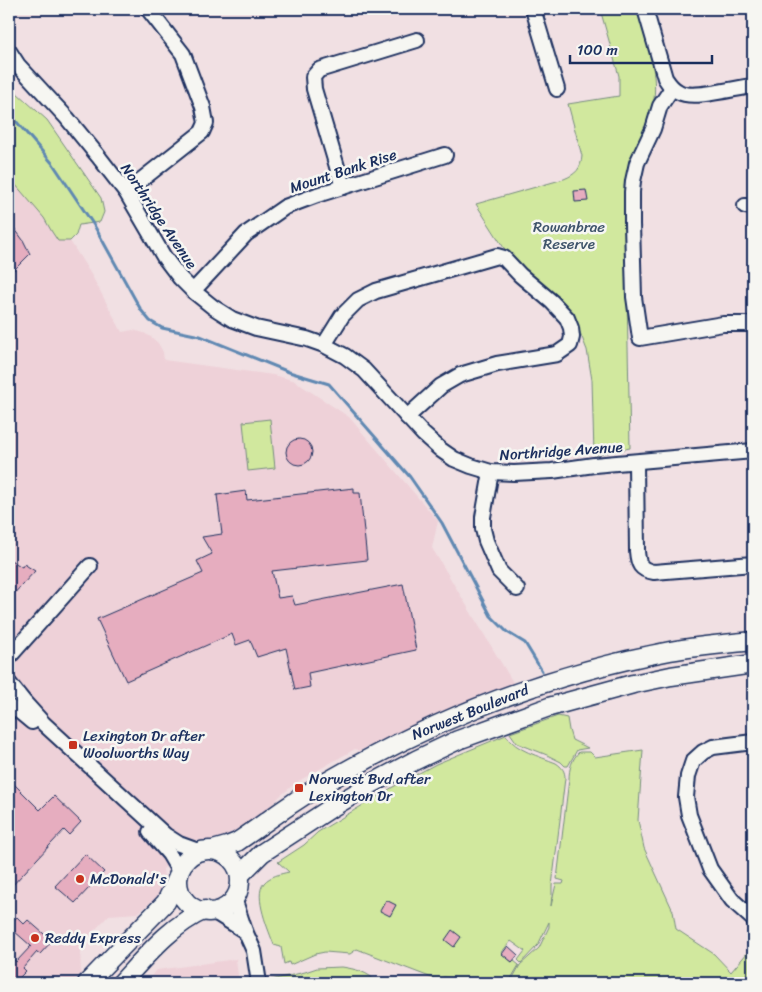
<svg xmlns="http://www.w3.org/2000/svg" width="762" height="992" viewBox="0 0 762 992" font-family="Sriracha,sans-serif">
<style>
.built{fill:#eed1d8}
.green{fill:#d1e89e;stroke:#768c7e}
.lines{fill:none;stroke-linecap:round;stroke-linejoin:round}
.stream{stroke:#5e88b2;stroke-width:3}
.building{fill:#e6adbf;stroke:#1b2f5e}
.minor-casing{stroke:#1b2f5e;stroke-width:18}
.major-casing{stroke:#1b2f5e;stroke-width:21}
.minor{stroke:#f6f6f2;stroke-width:14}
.major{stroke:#f6f6f2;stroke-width:18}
.poi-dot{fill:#c8321e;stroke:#f6f6f2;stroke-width:2}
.labels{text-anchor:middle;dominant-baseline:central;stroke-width:5;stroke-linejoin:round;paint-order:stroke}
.street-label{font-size:15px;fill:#1b2f5e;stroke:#f6f6f2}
.park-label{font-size:15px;fill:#3f546b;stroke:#f6f6f2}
.poi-label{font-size:15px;fill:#1b2f5e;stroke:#f6f6f2;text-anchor:start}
</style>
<rect width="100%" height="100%" fill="#f1e0e3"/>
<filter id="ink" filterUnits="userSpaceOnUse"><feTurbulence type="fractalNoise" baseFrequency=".02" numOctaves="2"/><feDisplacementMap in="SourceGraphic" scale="10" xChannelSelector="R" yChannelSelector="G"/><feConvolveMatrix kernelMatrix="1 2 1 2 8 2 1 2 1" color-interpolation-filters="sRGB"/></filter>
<g filter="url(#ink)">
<g class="built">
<path d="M9,162L36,194L70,241L92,276L122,332L133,330L144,333L151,337L158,343L163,352L164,360L273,375L293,380L349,417L438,521L432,548L514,684L421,721L359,751L355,749L297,782L280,796L271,806L240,828L224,837L202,841L193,840L163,869L164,877V887L157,897L138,913L109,915L80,946L81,974L72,983H9Z"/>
<path d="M236,959L239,983H144L157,970Z"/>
</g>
<g class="green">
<path d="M600,9H638C647,41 659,73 653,107C649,129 636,147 630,168C627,177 627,186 625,195L630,448L594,455L592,380L587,350L579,330L564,305L532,277L504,248L476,204L564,179C576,174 581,169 582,156L568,104L619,96V76Z"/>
<path d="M9,72L10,73L17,93L47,120L101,198L104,212L100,222L79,225L76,235L70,241H58L52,232L44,218L9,177Z"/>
<path d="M270,419L275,468L248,471L243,422Z"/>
<path d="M558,716L567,718L569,730L572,740L588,748L577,750L568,766H565L561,762L547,755L517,743L510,733Z"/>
<path d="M506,735C516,751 539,756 556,763C562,767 565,771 565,778L552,886V894L551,906L556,884H563L564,881L557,879L569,779C569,769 572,759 579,752H590L595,757L643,750L638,820L644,848L673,911L676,929L714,954L731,972L753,946V983H510L520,965L539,948L549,927V922L538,945L521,963L518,960L525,951L511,941L501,953L512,962L514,961L519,965L509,982L507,983H484L443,977L440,981L357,949L350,954L325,952L315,954L290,965L289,962L284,964L281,947L274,945C269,931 253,896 264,883C270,876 280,874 289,872L278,862L304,845L318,832L393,787L436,764Z"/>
<path d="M342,967C355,969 369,972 377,983H267V981L305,972L317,968Z"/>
</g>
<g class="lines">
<path class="stream" d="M9,113L53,164L95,227L141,310L150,321L162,328L200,336L289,372L329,384L410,477L442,523L491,616L507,632L525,643L542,671"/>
</g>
<g class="building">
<path d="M586,190L588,201L575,202L574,191Z"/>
<path d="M9,221L23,240L30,254L9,275Z"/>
<circle cx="299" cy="452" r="13"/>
<path d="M354,488V493H360L367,560L272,571L278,598L292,596L295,605L403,584L416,650L308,673L310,687L295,690L286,648L257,657L250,640L236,645L232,634L126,681L97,619L203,573L197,561L212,554L202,537L222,534L217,495L246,491L247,500Z"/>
<path d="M9,559L22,567L24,564L35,571L9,599Z"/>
<path d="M9,779L40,810L54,796L81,822L69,835L64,830L9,889Z"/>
<path d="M85,854L104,872L75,903L55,886Z"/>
<path d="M386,900L396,905L390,916L380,911Z"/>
<path d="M17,917L24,924L28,920L52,941L40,954L37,952L23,968L26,971L14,983H9V954L16,962L31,946L14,931L9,936V925Z"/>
<path d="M452,930L461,937L454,947L445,940Z"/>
<path d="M508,946L518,955L512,962L502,954Z"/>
</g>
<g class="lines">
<defs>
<g id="minor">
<path d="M533,9L557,89"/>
<path d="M645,9L665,78C669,84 672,89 679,92C693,100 735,88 753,86"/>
<path d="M9,51L18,65L67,118L98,156L126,192L164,257L180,278L193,291L213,307L232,319L256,328L307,339L324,345L345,356L364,370L423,434L441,450L454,459L471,466L491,472L514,473L552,471L594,465L753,451"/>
<path d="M672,88L660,106L653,129L637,163L633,181L632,192V224L634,297L640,338L723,324H753"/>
<path d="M343,187L314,89L313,77L319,70L417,40"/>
<path d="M126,192L202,132L206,123L203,107L183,54L148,9"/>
<path d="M745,206L753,207"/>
<path d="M193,291L246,234L285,207L317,195L445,155"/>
<path d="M324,345L342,316L358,300L376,291L497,256L504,258L520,275L552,302L567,318L571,328L572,337L570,345L557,354L497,364L460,375L441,386L407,417"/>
<path d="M636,462L637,551C638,564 640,570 654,572L753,564"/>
<path d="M491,472L483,517V529L486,541L499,571L517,589"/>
<path d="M9,657L90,566"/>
<path d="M9,683L25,703L44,724L165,835L179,844L201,852"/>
<path d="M9,707L20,712L32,722"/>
<path d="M753,742L713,747L703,752L693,761L688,776L686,797L689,815L710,869L732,900L753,919"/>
<path d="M150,832L169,854L179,871"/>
<path d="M234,898L245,931L254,951L259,983"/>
<path d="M213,911L245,931"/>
</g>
<g id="major">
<path d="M213,850L227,846L237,842C255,830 272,817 290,805C310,791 333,778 355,766C454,711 559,672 670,651C698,646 726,644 753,641"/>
<circle cx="209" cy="881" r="31"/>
<path d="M240,875L262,853L331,808L373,783L416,760L458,740L549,707L633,684L671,676L753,664"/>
<path d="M87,983L166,902L178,877"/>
<path d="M121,983C146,956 171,925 205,910"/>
</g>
</defs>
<use href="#minor" class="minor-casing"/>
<use href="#major" class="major-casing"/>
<use href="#minor" class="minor"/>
<use href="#major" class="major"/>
</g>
</g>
<g class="poi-dot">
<rect x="68" y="740" width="10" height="10" rx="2.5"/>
<rect x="294" y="783" width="10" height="10" rx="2.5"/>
<circle cx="80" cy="879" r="5"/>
<circle cx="35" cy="938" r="5"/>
</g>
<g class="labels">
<g class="street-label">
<text transform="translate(343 171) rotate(-18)">Mount Bank Rise</text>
<text transform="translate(159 216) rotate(56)">Northridge Avenue</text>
<text transform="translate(561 451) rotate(-4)">Northridge Avenue</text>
<text transform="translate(470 712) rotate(-22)">Norwest Boulevard</text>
</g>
<g class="park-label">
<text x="569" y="227">Rowanbrae<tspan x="569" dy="17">Reserve</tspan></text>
</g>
<g class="poi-label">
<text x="83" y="736">Lexington Dr after<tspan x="83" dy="17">Woolworths Way</tspan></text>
<text x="309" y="779">Norwest Bvd after<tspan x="309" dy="17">Lexington Dr</tspan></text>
<text x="90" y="879">McDonald's</text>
<text x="45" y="938">Reddy Express</text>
</g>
</g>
<rect width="762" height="992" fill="none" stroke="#f6f6f2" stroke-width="30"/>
<rect x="15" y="15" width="732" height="962" fill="none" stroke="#1b2f5e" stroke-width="2" filter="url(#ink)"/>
<path d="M570 55v8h142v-8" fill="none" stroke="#1b2f5e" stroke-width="2.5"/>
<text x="577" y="55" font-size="15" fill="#1b2f5e" stroke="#f6f6f2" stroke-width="4" paint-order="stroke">100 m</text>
</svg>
